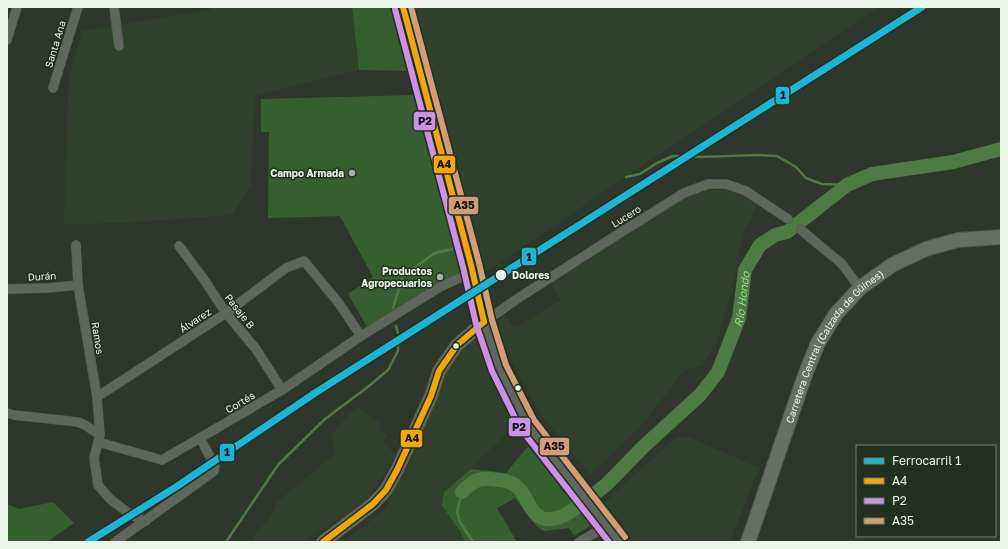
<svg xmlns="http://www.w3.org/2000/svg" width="1008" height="549" viewBox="0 0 1008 549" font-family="'Golos Text',sans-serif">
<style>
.built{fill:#2e412a}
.green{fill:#375e2f}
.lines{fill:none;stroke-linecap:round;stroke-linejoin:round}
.stream{stroke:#4c7b43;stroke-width:2.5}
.river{stroke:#4c7b43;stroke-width:14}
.street-casing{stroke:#4e554b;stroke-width:10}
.secondary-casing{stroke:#4e554b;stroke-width:14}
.primary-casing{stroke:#4e554b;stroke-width:16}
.street{stroke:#5f675d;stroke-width:9}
.secondary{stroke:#5f685c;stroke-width:13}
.primary{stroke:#656f62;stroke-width:14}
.bus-1-casing{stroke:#22311f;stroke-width:9}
.bus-2-casing{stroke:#22311f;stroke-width:9}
.bus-3-casing{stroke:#22311f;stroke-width:9}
.bus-1{stroke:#f7a600;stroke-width:6}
.bus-2{stroke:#ce8fe9;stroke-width:6}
.bus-3{stroke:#d39c74;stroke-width:6}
.rail-1-casing{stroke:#22311f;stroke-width:10}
.rail-1{stroke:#1ab6d8;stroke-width:7}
.poi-dot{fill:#a9b2a7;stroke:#22311f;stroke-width:1.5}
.stop-dot{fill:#ebf5e9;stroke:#22311f;stroke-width:1.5}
.labels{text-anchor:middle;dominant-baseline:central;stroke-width:3;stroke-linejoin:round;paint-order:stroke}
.street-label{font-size:10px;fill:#ebf5e9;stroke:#22311f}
.poi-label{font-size:10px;font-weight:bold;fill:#ebf5e9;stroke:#22311f;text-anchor:end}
.stop-label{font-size:10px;font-weight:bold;fill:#ebf5e9;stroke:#22311f;text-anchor:start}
.water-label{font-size:11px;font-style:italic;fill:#97de89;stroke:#22311f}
.line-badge{stroke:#22311f;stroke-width:1.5}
.pale-badge-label{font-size:11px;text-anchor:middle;font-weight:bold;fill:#111}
</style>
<rect width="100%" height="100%" fill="#2f372c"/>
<g class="built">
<path d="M211,7H352L359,70L255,96L251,184L233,215L120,223L64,224L67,122L69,77L82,31L210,10Z"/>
<path d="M414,7H878L484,273Z"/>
<path d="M727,189L746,195L759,203L743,234L731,295L717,342L702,366L685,370L640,427L590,475L542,416L518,373L497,328L504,312L514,328L561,300L549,282L685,197L707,190Z"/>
<path d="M473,338L489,364L516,424L466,473L460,531L465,542H343L386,509L447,366Z"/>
<path d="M358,408L362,410L374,421L377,418L383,424L379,429L387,436L382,442L396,454L379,483L364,503L303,542H256L253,537L270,517L278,501L336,453L331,434L350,414Z"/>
<path d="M676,437H689L759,468L730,542H633L605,502Z"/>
</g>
<g class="green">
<path d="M352,7H388C407,24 409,48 414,71L359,70Z"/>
<path d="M416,95L461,272L441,282L367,327L348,294L373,277L340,216L268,218L269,132H261V99Z"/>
<path d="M528,446L591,525L574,536L569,528L544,531L537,527L515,498L497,508L517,542H465L460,531L442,506L444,492L471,469L506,473Z"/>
<path d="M53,502L74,523L47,542H7V504L19,509Z"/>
</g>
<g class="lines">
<g class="stream">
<path d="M626,177L640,174L657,163L673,156L700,157L759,155L777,156L796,167L806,178L822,184L847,185"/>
<path d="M393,308L403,276L435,253L452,249"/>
<path d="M396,326L398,333"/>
<path d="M462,492L457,512L460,522L473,542"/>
<path d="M226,542L278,465L325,419L369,386L388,370L398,351V345"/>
</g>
<g class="river">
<path d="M462,492C472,482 477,478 491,479C499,480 508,480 515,485C525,492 527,504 534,512C547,528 569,514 581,504"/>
<path id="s1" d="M593,495L607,484L643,447L700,395L718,372L739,318L745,270L760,245L775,235L787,232L847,185L872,174L953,162L1001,149"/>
</g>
<defs>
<g id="street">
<path d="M114,7L119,46"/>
<path d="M7,40L17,7"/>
<path d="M53,88L78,7"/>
<path d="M801,230L841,263L860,288"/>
<path d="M76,245L78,285L97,397L100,435"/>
<path d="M179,246L203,278L226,313L256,349L282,390"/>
<path d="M7,289L48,288L78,285"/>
<path d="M484,322L520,297L620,233L684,193L708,184H726L746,191L788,219"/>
<path d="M97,397L226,313L286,268L304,261L338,302L361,336"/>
<path d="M7,413L14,415L78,422L85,425L100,435L98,442L162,460L282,390L361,336L440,287L473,272"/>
<path d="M98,442L94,458L98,485L110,499L131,515L146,521"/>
<path d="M115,542L181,495L214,471L215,466L200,438"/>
<path d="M579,542L607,526"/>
</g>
<g id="secondary">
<path d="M403,7L471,265L484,322L499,368L527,424L619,542"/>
<path d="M323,542L373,504L386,490L397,470L431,396L439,371L457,345L484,322"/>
</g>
<g id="primary">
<path id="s2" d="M748,542L805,375L818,343L836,314L860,288L892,265L911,256L926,249L958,240L1001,237"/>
</g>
</defs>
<use href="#street" class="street-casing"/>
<use href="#secondary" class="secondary-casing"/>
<use href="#primary" class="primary-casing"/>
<use href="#street" class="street"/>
<use href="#secondary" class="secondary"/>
<use href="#primary" class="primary"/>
<defs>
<g id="bus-1">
<path d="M403,7L471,265L484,322"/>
<path d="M323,542L373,504L386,490L397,470L431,396L439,371L457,345L484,322"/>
</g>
<path id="bus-2" d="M395,9L463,267L476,324L492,371L520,428L609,542"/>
<path id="bus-3" d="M411,7L479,263L492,320L506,365L534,420L625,537"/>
</defs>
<use href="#bus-1" class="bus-1-casing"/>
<use href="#bus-2" class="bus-2-casing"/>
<use href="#bus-3" class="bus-3-casing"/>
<use href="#bus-1" class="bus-1"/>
<use href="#bus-2" class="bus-2"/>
<use href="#bus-3" class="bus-3"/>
<defs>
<path id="rail-1" d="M88,542L176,487L315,393L922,7"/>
</defs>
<use href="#rail-1" class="rail-1-casing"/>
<use href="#rail-1" class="rail-1"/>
</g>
<g class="poi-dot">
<circle cx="352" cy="173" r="4"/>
<circle cx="440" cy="277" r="4"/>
</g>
<g class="stop-dot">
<circle cx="501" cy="275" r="6"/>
<circle cx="456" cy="346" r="3.5"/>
<circle cx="518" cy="388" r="3.5"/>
</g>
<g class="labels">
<g class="street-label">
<text transform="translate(55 44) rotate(-73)">Santa Ana</text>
<text transform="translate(626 216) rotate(-32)">Lucero</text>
<text transform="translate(42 276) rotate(-3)">Durán</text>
<text transform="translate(240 311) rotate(52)">Pasaje B</text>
<text transform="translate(195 320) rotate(-33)">Álvarez</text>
<text transform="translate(98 338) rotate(81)">Ramos</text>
<text stroke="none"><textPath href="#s2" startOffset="217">Carretera Central (Calzada de Güines)</textPath></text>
<text transform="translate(240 402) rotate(-31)">Cortés</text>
</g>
<g class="poi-label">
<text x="344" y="173">Campo Armada</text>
<text x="432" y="271">Productos<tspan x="432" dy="12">Agropecuarios</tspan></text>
</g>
<g class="stop-label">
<text x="512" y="275">Dolores</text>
</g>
<g class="water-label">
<text stroke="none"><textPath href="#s1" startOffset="253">Río Hondo</textPath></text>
</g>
</g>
<g class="line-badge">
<rect x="775" y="86" width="15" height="19" rx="4" fill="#1ab6d8"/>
<rect x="413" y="111" width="23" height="20" rx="4" fill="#ce8fe9"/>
<rect x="433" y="155" width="23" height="19" rx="4" fill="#f7a600"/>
<rect x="448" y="196" width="31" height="19" rx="4" fill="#d39c74"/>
<rect x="521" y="247" width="16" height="19" rx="4" fill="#1ab6d8"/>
<rect x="508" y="417" width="23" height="20" rx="4" fill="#ce8fe9"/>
<rect x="400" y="429" width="23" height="19" rx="4" fill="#f7a600"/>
<rect x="539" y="437" width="31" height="19" rx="4" fill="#d39c74"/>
<rect x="219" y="443" width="16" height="19" rx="4" fill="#1ab6d8"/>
</g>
<g class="pale-badge-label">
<text x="783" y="99">1</text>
<text x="425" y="125">P2</text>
<text x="444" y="168">A4</text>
<text x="464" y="209">A35</text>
<text x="529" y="261">1</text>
<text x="519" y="431">P2</text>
<text x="412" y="442">A4</text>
<text x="554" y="450">A35</text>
<text x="227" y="456">1</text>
</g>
<rect width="1008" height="549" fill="none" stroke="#ebf5e9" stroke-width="16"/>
<rect x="856" y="445" width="140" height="92" fill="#22311f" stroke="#727f70"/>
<rect x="864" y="458" width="20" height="6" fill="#1ab6d8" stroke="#727f70"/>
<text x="892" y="465" font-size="12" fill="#ebf5e9">Ferrocarril 1</text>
<rect x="864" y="478" width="20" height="6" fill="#f7a600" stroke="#727f70"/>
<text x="892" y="485" font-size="12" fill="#ebf5e9">A4</text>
<rect x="864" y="498" width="20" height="6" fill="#ce8fe9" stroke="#727f70"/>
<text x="892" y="505" font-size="12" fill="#ebf5e9">P2</text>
<rect x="864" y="518" width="20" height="6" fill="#d39c74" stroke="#727f70"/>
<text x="892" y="525" font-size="12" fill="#ebf5e9">A35</text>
</svg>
